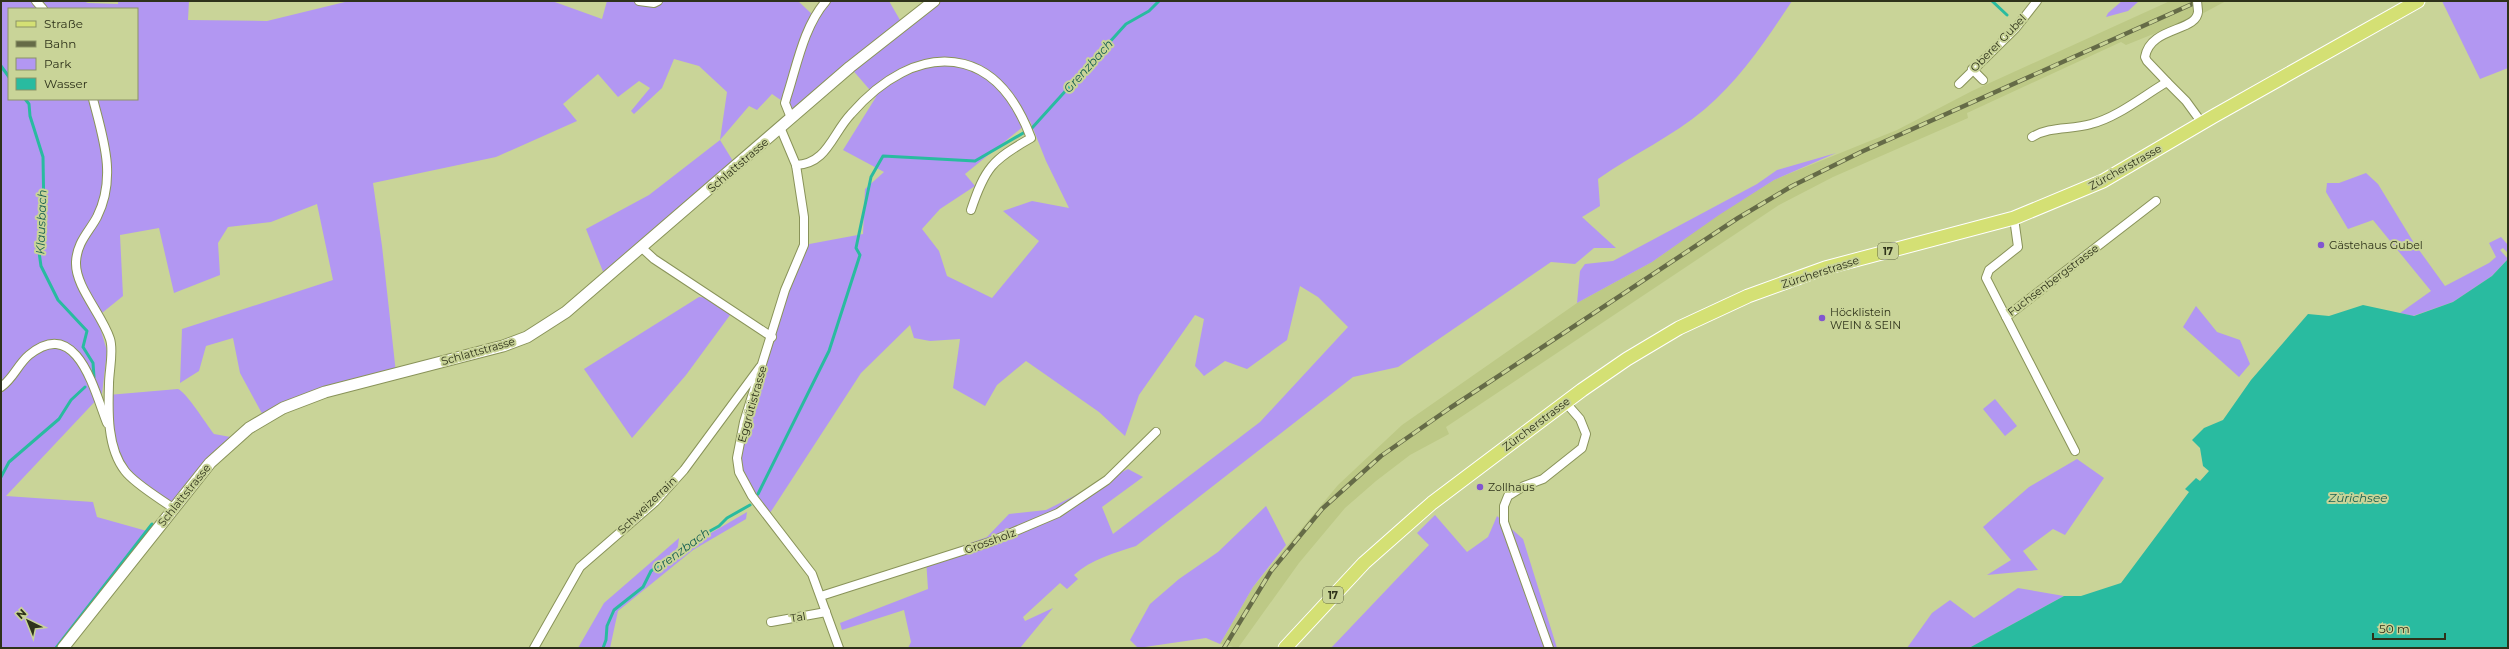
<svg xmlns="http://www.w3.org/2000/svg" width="2509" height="649" viewBox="0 0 2509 649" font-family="Montserrat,sans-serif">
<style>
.built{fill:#bdc986}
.green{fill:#b297f2;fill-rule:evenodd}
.water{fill:#29bba0}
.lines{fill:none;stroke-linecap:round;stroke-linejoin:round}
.stream{stroke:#29bba0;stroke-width:3}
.minor-casing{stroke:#899359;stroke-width:10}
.tertiary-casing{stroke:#899359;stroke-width:13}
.primary-casing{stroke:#fff;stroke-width:15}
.minor{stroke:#fff;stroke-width:8}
.tertiary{stroke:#fff;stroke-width:11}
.primary{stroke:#d4e074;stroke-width:13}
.rail-casing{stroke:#656b47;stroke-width:4.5}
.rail{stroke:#c9d498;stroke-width:3;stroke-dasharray:9;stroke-linecap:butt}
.minor-bridge-casing{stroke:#899359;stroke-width:10;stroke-linecap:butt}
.minor-bridge{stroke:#fff;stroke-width:8}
.poi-dot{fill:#8256d0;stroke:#c9d498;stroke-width:1.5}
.labels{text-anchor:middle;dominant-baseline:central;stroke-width:4;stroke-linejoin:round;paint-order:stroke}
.shield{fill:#c9d498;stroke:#5c6340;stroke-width:1}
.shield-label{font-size:10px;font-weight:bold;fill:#2e321a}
.street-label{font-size:11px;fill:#2e321a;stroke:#c9d498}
.poi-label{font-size:11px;fill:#2e321a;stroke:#c9d498;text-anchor:start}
.water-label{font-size:12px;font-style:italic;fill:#155f51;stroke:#c9d498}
</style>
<rect width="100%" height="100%" fill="#c9d498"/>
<path class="built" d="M2170,1H2226L2198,16L2126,45L2121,42L1967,113L1968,118L1833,177L1779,205L1446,427L1449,434L1410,455L1376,481L1345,508L1299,563L1238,648L1220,644L1253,587L1338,485L1402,425L1577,303L1652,262L1719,214L1774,180L1897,130L1972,91Z"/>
<g class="green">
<path d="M1,1H83L88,3L118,4V1H189L188,20L267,21L349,1H552L602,19L607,1H798L815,17L826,1H889L904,27L934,1H1792C1766,40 1741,78 1705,109C1672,137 1633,154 1598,179L1600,206L1582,217L1616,248H1594L1575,264L1551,262L1398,367L1353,377L1136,546C1115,553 1091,559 1074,575L1078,579L1067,589L1060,583L1023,617L1025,621L1053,608L1020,648H908L911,642L904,610L842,630L840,623L928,589L926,559L987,537L1009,514L1046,510L1128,469L1143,477L1102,507L1113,534L1260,422L1348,327L1318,297L1300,286L1287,340L1247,369L1225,361L1204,376L1195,366L1204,319L1195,315L1139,395L1125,436L1099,412L1026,361L997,385L985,406L953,388L960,339L930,341L914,338L910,325L861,373L770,513L757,503L737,458L764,362L804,245L863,234L865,189L884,172L843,150L876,97L850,67L791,118L785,103L772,94L757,110L749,106L720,140L736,166L606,279L586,229L649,195L720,140L727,92L699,66L674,59L662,88L634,114L631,111L650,88L639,81L618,97L598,74L563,104L577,121L496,157L373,183L382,246L396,373L325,392L265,419L240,373L233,338L206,346L199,371L180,383L182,329L333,280L317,204L271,222L228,227L218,243L220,275L174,293L159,228L120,235L123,296L97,317L107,351L102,394L6,496L93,502L97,517L154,533L63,648H1ZM9,9H137V99H9ZM1030,121L1046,161L1069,208L1032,201L1003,211L1039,241L992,298L947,276L939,251L922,229L940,209L975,186L965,174Z"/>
<path d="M2122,1H2139L2128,11L2106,17L2108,13Z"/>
<path d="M2442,1H2508V68L2480,79Z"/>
<path d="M1836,153L1774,180L1719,215L1652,262L1577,303L1580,271L1585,264L1613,261L1757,184L1777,170Z"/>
<path d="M2366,173L2378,184L2414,243L2445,286L2489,263L2496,257L2489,243L2501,237L2508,245V253L2503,248L2500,250L2508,259L2492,276L2453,302L2413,316L2400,313L2431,291L2373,220L2348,229L2326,192L2327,183H2339Z"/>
<path d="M699,297L713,298L733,311L686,375L632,438L584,369Z"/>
<path d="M2196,306L2217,332L2240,340L2250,364L2239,377L2183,327Z"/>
<path d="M178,389C187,393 206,424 214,434L236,438L173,508L126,472L117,457L108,395Z"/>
<path d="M1995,399L2017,426L2005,436L1983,409Z"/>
<path d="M2077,459L2104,478L2065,535L2053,529L2023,551L2038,570L1987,575L2011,560L1983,527L2029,487Z"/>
<path d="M1266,506L1286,545L1253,587L1220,644L1206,638L1138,648L1130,640L1150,604L1179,579L1218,552Z"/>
<path d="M747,512L746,519L693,550L618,611L610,648H578L604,603L679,538L677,553Z"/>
<path d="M1435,515L1467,552L1488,537L1497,516L1523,539L1557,648H1331L1429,545L1417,533Z"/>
<path d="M2018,588L2064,596L1969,648H1907L1932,613L1950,600L1974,618Z"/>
</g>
<path class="water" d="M2508,259V648H1969L2064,596H2081L2121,583L2189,492L2185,489L2196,478L2200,481L2209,471L2203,466L2200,448L2192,440L2204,428L2223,420L2251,380L2308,314L2329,316L2363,305L2414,316L2453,302L2492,276Z"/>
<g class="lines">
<g class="stream">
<path d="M1992,1L2007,15"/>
<path d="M1,66L9,77"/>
<path d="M25,99L29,104L30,116L43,157L44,217L38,245L41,266L58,300L87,331L83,347L93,363L94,377"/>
<path d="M1032,128L1126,24L1149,11L1159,1"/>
<path d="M1,477L9,462L59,419L71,400L85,387"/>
<path d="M758,494L829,351L860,255L856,248L871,177L883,156L975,161L1025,132"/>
<path d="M56,648L152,524"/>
<path d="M603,648L606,640L607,626L614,610L643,587L651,571L692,541L719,526L727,518L750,505"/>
</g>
<defs>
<g id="minor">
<path d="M36,1L43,9"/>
<path d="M639,1L654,3L658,1"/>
<path d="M1972,69L1983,80"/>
<path d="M2167,82L2147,61L2145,57C2150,26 2198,32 2198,11"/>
<path d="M1959,84L2015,29L2037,1"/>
<path d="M93,99C103,138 117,177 97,217C89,232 77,242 76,262C75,287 102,314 110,339C114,351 109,371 109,384C108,412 107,448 125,471C135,484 159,498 173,508"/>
<path d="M791,118L785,103L787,96C797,65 804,26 826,1"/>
<path d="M780,127L796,165L804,217V245L785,290L744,422L737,458L739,472L752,496L812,574L839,648"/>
<path d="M2032,137C2050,126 2071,130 2091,124C2118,117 2143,96 2167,82L2186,101L2202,123"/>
<path d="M796,165C827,164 832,134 851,114C879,82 920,53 964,64C999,73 1019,106 1031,138C992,160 985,168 971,210"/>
<path d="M2014,218L2018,247L1989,270L1986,278L2006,317L2156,201"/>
<path d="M642,248L654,259L772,337"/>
<path d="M2006,317L2075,451"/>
<path d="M1,387C13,379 18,364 29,355C77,316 94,390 107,423"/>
<path d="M821,596L990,542L1058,513L1107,480L1156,432"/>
<path d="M771,622L826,612"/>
<path d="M534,648L580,567L655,502L684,470L760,367"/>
<path d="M1549,648L1504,522V506L1508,496L1524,486L1543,479L1582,448L1586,434L1580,419L1566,403"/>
</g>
<path id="tertiary" d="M63,648L210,463L249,428L283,408L325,392L503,346L527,337L566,312L850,67L934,1"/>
<path id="primary" d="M1285,648L1364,563L1432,503L1582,390L1627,359L1679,328L1748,296L1825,268L2014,218L2103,181L2214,116L2418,1"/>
</defs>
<use href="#minor" class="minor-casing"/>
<use href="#tertiary" class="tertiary-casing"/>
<use href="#primary" class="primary-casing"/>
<use href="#minor" class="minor"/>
<use href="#tertiary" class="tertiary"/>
<use href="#primary" class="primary"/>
<defs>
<path id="rail" d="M1224,648L1271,571L1322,509L1381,456L1450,408L1738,218L1792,186L1861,152L2199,1"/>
</defs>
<use href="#rail" class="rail-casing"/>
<use href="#rail" class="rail"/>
<defs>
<path id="minor-bridge" d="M2197,1L2198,11"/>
</defs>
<use href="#minor-bridge" class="minor-bridge-casing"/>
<use href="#minor-bridge" class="minor-bridge"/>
</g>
<g class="poi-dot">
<circle cx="2321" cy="245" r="4"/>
<circle cx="1822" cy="318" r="4"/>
<circle cx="1480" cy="487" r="4"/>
</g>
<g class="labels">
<g class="shield">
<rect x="1878" y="243" width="20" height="16" rx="3"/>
<rect x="1323" y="587" width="20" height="16" rx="3"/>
</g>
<g class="shield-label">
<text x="1888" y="251">17</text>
<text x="1333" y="595">17</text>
</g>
<g class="street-label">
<text transform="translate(1998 43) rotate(-46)">Oberer Gubel</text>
<text transform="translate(738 165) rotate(-41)">Schlattstrasse</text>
<text transform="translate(2125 167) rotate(-29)">Zürcherstrasse</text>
<text transform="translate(1820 272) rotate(-18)">Zürcherstrasse</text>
<text transform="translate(2053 280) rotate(-37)">Fuchsenbergstrasse</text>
<text transform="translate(478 351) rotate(-16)">Schlattstrasse</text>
<text transform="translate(752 404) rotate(-74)">Eggrütistrasse</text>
<text transform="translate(1536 424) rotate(-37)">Zürcherstrasse</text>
<text transform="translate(184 495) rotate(-51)">Schlattstrasse</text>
<text transform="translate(647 505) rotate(-44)">Schweizerrain</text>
<text transform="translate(990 541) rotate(-20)">Grossholz</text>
<text transform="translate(798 617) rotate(-9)">Tal</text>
</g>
<g class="poi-label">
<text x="2329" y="245">Gästehaus Gubel</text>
<text x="1830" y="312">Höcklistein<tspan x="1830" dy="13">WEIN &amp; SEIN</tspan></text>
<text x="1488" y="487">Zollhaus</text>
</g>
<g class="water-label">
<text transform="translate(1088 66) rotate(-48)">Grenzbach</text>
<text transform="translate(41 222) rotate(-88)">Klausbach</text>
<text x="2358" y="497">Zürichsee</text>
<text transform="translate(681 550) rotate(-36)">Grenzbach</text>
</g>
</g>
<rect width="2509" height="649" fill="none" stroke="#2e321a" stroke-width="4"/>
<rect x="8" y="8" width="130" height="92" fill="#c9d498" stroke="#8b9366"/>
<rect x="16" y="21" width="20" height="6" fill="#d4e074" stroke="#8b9366"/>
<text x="44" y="28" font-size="12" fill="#2e321a">Straße</text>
<rect x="16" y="41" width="20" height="6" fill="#656b47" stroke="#8b9366"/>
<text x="44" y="48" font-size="12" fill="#2e321a">Bahn</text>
<rect x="16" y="58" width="20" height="12" fill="#b297f2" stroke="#8b9366"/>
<text x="44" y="68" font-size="12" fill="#2e321a">Park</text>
<rect x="16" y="78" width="20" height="12" fill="#29bba0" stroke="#8b9366"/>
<text x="44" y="88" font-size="12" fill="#2e321a">Wasser</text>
<g transform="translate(28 621) rotate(317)" stroke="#c9d498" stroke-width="3" paint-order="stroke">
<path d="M0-3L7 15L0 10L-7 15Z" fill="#2e321a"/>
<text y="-6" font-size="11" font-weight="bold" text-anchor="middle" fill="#2e321a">N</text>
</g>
<path d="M2373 633v6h72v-6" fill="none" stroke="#2e321a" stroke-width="2"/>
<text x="2379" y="633" font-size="12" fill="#2e321a" stroke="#c9d498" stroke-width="3" paint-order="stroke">50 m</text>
</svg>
